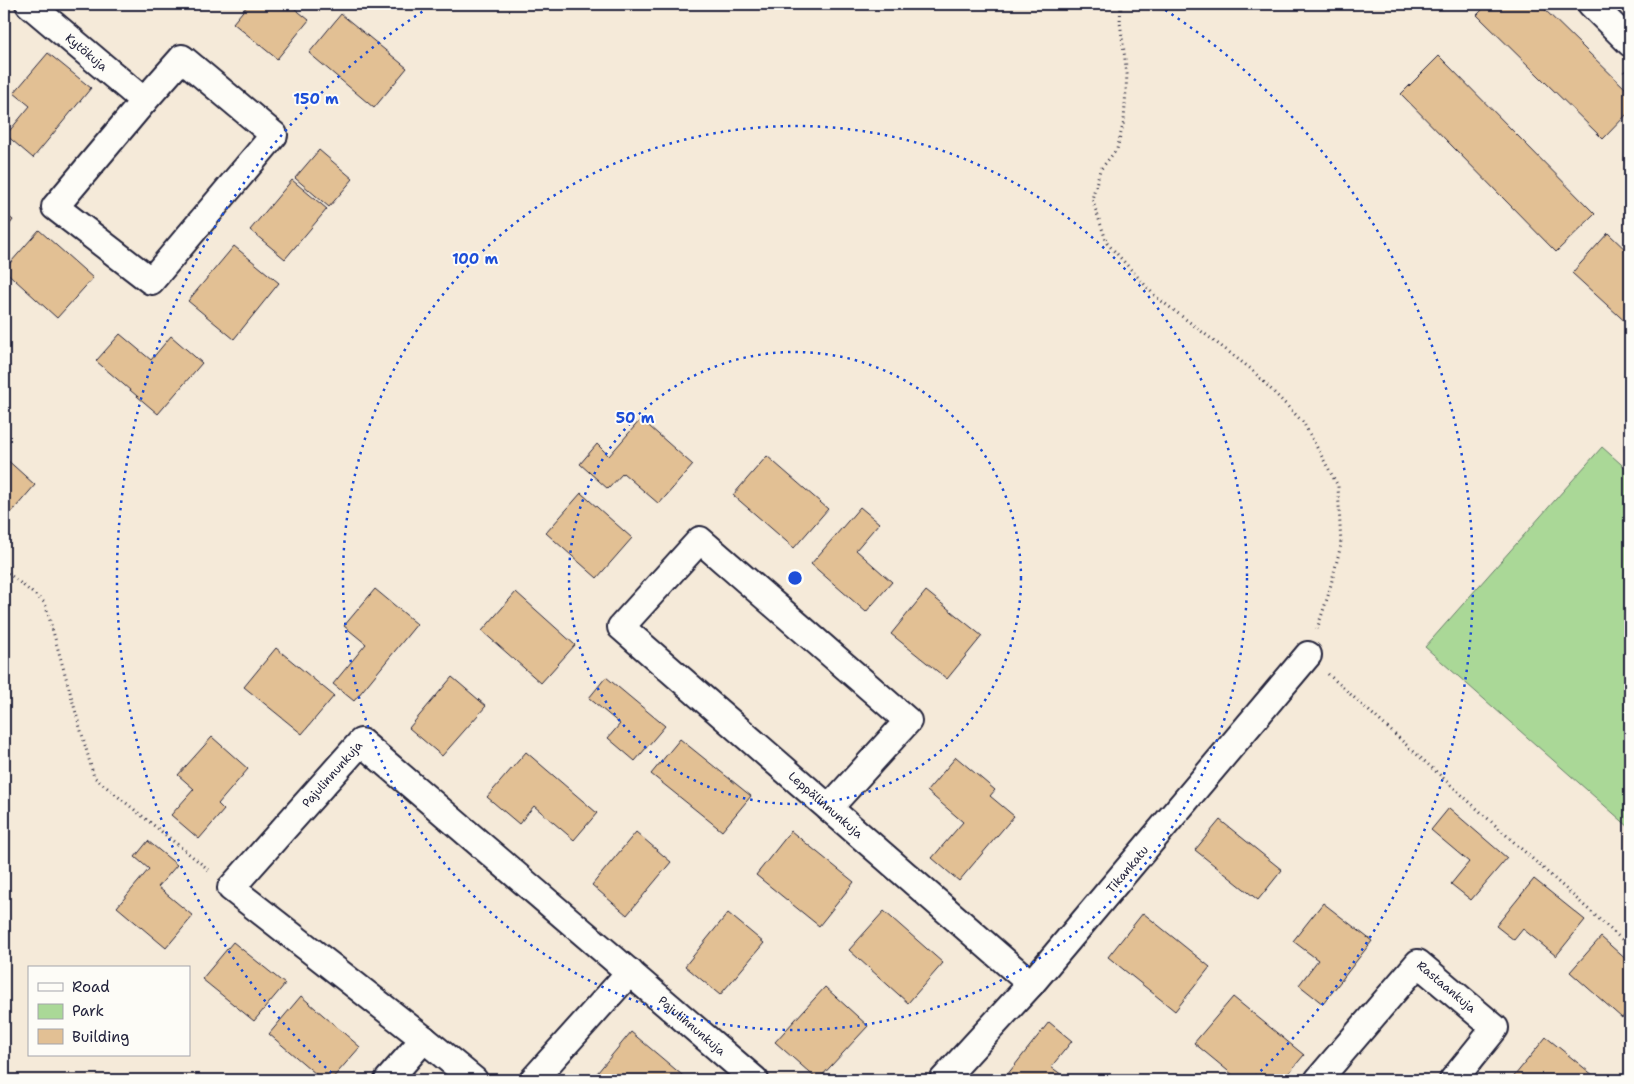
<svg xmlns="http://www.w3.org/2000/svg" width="1634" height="1084" viewBox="0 0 1634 1084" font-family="'Shantell Sans',sans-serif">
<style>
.green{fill:#aad897;stroke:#667d69}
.building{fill:#e2c094;stroke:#22223b}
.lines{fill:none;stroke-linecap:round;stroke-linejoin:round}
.street-casing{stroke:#22223b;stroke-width:30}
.path{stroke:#22223b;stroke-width:3;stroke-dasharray:1 4;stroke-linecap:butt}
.street{stroke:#fdfcf7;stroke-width:26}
.ring{fill:none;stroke:#1d4ed8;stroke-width:2.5;stroke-dasharray:2.5 5}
.labels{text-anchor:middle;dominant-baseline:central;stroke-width:4;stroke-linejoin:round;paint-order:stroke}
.street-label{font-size:12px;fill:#22223b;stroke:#fdfcf7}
.centre{fill:#1d4ed8;stroke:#fdfcf7;stroke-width:2.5}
.ring-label{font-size:15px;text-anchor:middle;font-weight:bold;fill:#1d4ed8;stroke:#fdfcf7;stroke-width:4;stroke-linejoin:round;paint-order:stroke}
</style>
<rect width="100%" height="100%" fill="#f5ead9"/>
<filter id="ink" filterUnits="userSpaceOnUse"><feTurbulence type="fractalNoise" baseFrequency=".02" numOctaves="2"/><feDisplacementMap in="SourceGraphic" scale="10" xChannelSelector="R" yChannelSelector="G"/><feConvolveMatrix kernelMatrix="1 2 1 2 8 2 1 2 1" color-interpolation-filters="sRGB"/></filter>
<g filter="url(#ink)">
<path class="green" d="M1602,447L1630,472V828L1425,647Z"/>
<g class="building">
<path d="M244,4H289L309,20L277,59L233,23L247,6Z"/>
<path d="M1488,4H1539L1630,93V111L1603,139L1477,15Z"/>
<path d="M341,14L407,68L374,108L309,53Z"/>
<path d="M48,53L91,88L33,158L6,135L30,106L14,93Z"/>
<path d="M1439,56L1595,214L1556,252L1401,94Z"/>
<path d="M319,150L353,179L329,207L295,178Z"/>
<path d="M292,180L327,209L285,259L250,230Z"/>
<path d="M4,213L13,220L4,232Z"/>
<path d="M39,230L93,278L57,318L4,270Z"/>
<path d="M1608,233L1630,254V326L1572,273Z"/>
<path d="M234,246L279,283L234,339L188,301Z"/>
<path d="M120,334L151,360L171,336L202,363L158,414L96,361Z"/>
<path d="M641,419L693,465L659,504L623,473L608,489L580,464L597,444L609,456Z"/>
<path d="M767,456L828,509L794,548L733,495Z"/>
<path d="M4,457L35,485L4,521Z"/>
<path d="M581,493L632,538L597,578L546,533Z"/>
<path d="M860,507L879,523L856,550L892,582L866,612L811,564Z"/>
<path d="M375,589L417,624L354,701L333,684L366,644L344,626Z"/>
<path d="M926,591L982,636L947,679L891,634Z"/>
<path d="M516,592L575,645L541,683L482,631Z"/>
<path d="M276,648L334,696L302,734L244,687Z"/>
<path d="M452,677L486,706L442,756L409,728Z"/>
<path d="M606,677L665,726L635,761L608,738L620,724L589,698Z"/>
<path d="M212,737L248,769L218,804L224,810L199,839L171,815L194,789L178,775Z"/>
<path d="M680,739L751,796L722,831L651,774Z"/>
<path d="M526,752L597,813L574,840L534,806L519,824L487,797Z"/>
<path d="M956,757L995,790L990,796L1014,816L959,881L932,858L963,822L927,791Z"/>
<path d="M1449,808L1507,858L1471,900L1451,884L1469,862L1431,830Z"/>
<path d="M1220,820L1282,870L1258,900L1195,850Z"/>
<path d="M791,831L854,882L819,926L756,875Z"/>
<path d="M636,832L671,862L627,915L592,885Z"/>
<path d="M148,841L177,865L158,887L193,916L166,948L117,907L149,869L135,857Z"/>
<path d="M1534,879L1585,920L1556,956L1523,929L1514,940L1496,926Z"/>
<path d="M1323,903L1372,941L1323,1004L1299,985L1318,960L1293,941Z"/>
<path d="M884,911L943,963L908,1003L849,950Z"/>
<path d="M728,913L764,943L720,995L685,966Z"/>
<path d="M1143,913L1210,967L1175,1011L1108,957Z"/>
<path d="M1601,937L1630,963V1008L1622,1018L1570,972Z"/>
<path d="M233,942L285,984L254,1021L202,979Z"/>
<path d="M825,987L868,1026L818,1080L775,1042Z"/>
<path d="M301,996L360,1047L331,1080H323L269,1034Z"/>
<path d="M1233,997L1304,1055L1283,1080H1239L1194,1043Z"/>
<path d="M1049,1022L1072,1041L1051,1067L1069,1080H1003Z"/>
<path d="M631,1032L688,1080H596L593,1078Z"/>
<path d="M1546,1037L1599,1080H1511Z"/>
</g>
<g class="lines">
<defs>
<g id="street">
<path id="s1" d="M29,4L144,101"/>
<path d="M1591,4L1630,43"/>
<path d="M182,58L274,135L151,281L55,207L144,101Z"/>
<path id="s2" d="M829,808L908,721L700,540L621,627L1031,984"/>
<path d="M388,1080L424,1039"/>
<path id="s3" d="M474,1080L424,1039L231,888L361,742L755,1080"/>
<path d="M533,1080L630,972"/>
<path id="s4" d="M943,1080L1031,984L1308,655"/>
<path id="s5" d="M1318,1080L1418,963L1495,1028L1453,1080"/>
</g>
</defs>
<use href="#street" class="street-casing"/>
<g class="path">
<path d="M1121,4L1120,22L1127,74L1124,121L1117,149L1100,170L1092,199L1107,243L1155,296L1251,369L1303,422L1338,486L1341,545L1328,596L1317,629"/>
<path d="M1557,4L1563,10"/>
<path d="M1624,71L1630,78"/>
<path d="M4,570L45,603L94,777L209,870"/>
<path d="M1328,674L1630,947"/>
</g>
<use href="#street" class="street"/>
</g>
</g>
<g class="ring">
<circle cx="795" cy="578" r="226"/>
<circle cx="795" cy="578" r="452"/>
<path d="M337 1078A678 678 0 0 1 431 6M1159 6A678 678 0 0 1 1253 1078"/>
</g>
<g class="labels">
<g class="street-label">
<text stroke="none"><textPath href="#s1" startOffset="75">Kytökuja</textPath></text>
<text stroke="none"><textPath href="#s3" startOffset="462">Pajulinnunkuja</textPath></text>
<text stroke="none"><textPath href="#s2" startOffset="782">Leppälinnunkuja</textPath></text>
<text stroke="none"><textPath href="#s4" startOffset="280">Tikankatu</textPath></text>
<text stroke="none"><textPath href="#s5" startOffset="191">Rastaankuja</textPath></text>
<text stroke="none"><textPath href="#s3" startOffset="941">Pajulinnunkuja</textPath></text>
</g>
</g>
<circle cx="795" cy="578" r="8" class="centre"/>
<g class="ring-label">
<text x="316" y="104">150 m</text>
<text x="475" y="264">100 m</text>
<text x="635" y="423">50 m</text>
</g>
<rect width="1634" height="1084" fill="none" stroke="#fdfcf7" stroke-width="20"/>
<rect x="10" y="10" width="1614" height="1064" fill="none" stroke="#22223b" stroke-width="2" filter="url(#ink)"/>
<rect x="28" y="966" width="162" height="90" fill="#fdfcf7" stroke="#a5a5ac"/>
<rect x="38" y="983" width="25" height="8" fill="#fdfcf7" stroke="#a5a5ac"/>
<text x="72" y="992" font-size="15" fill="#22223b">Road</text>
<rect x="38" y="1004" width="25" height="15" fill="#aad897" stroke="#a5a5ac"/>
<text x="72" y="1016" font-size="15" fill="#22223b">Park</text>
<rect x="38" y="1029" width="25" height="15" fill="#e2c094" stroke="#a5a5ac"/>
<text x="72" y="1042" font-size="15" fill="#22223b">Building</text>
</svg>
